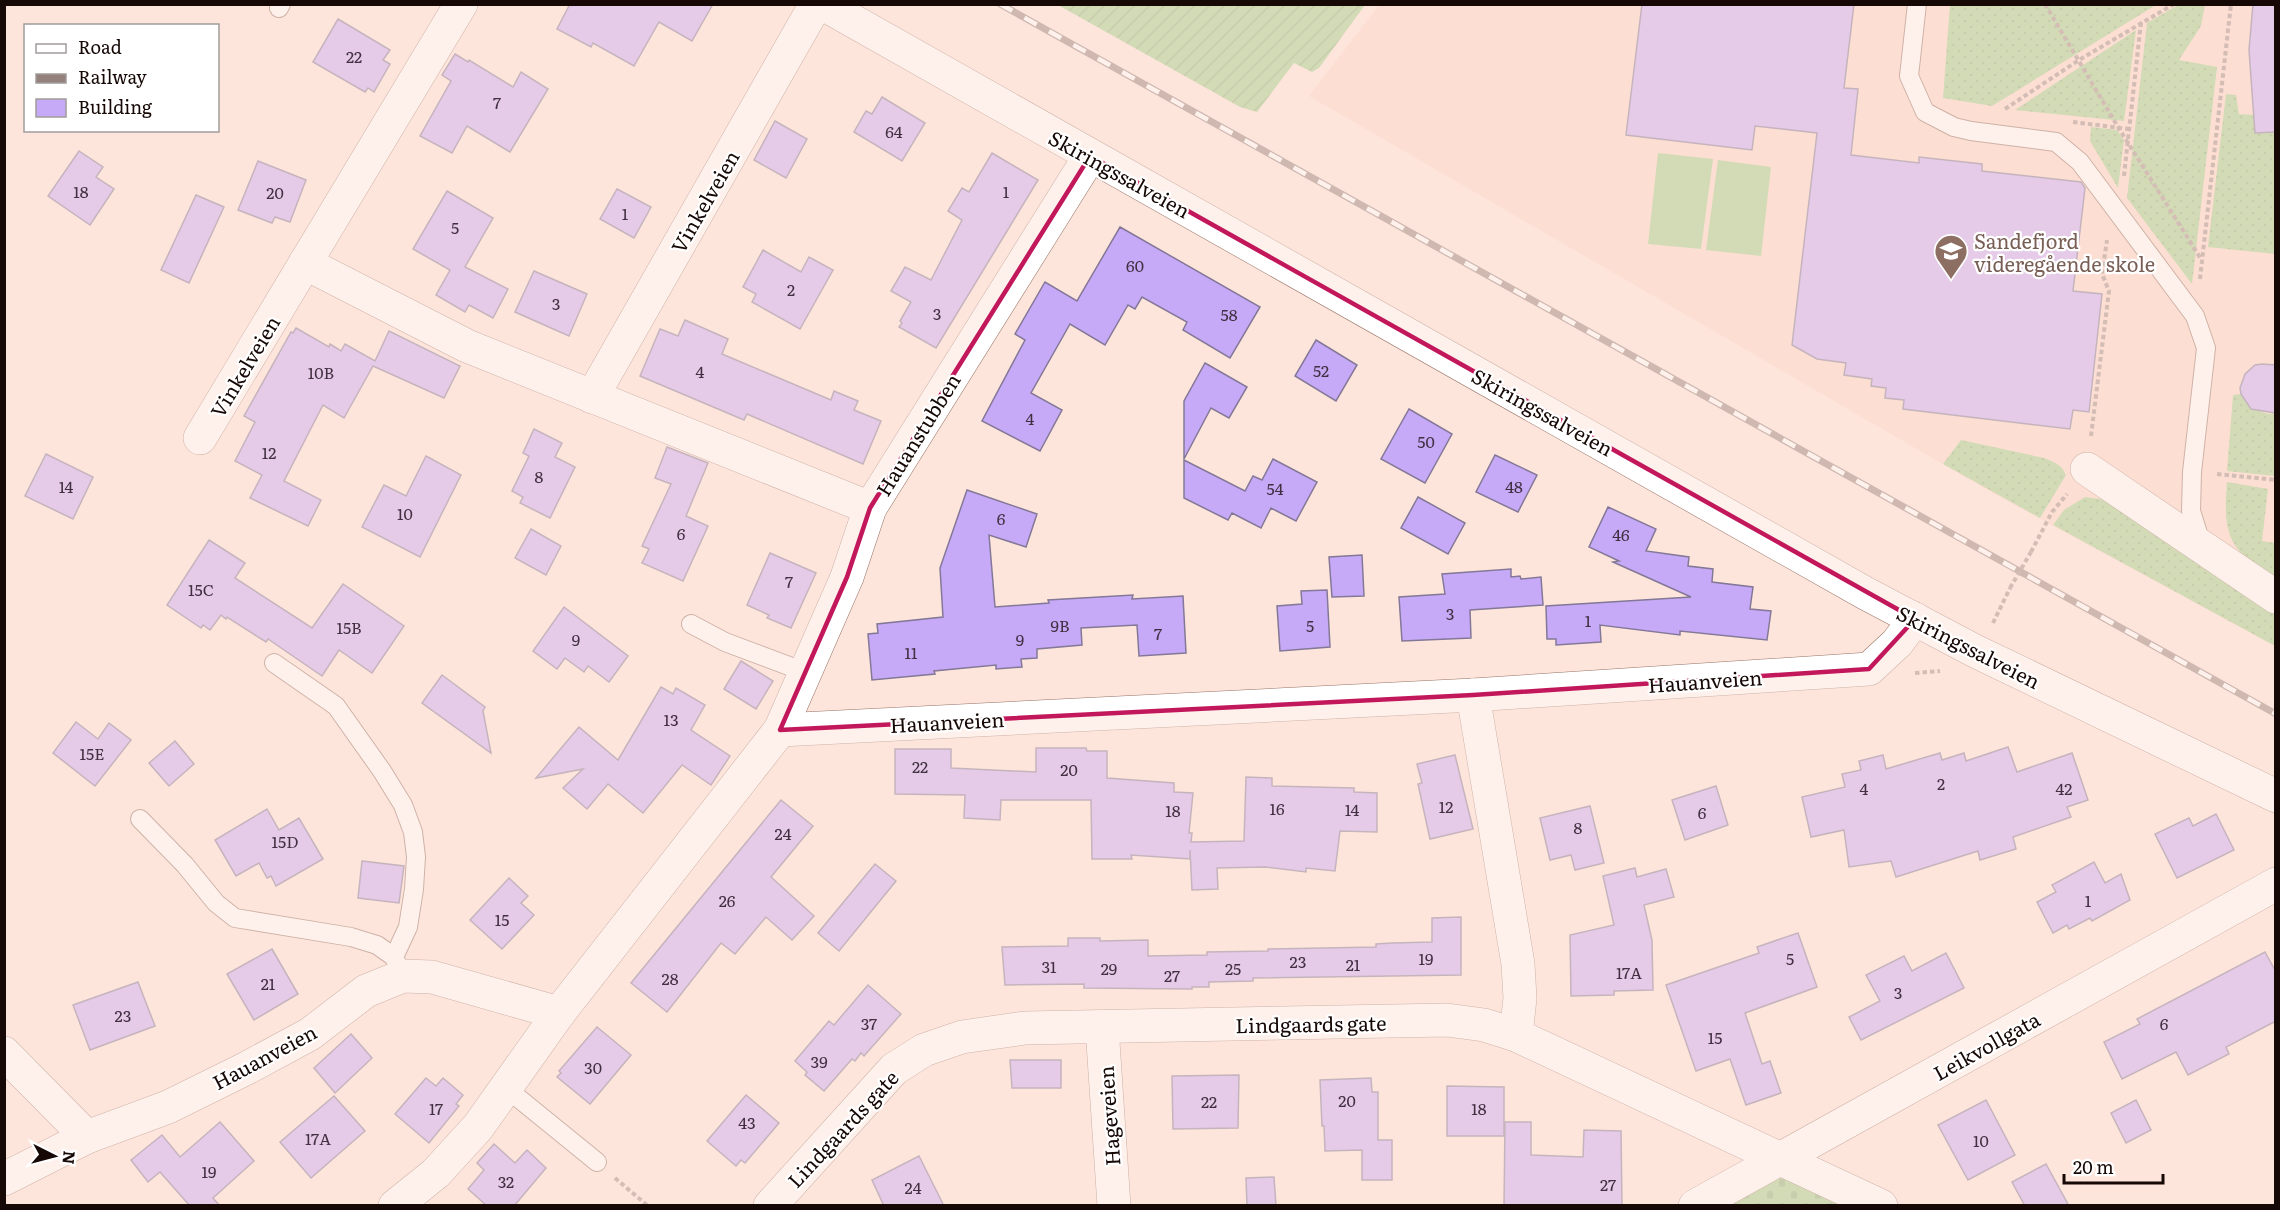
<svg xmlns="http://www.w3.org/2000/svg" width="2280" height="1210" viewBox="0 0 2280 1210" font-family="Literata,serif">
<style>
.built{fill:#fbd5c6}
.grass{fill:url(#grass-dots)}
.cemetery{fill:url(#cemetery-stones)}
.garden{fill:url(#garden-furrows)}
.pitch{fill:#9fce88}
.building{fill:#c7aaf7;stroke:#837897;stroke-width:1.5}
.lines{fill:none;stroke-linecap:round;stroke-linejoin:round}
.lane-casing{stroke:#977366;stroke-width:20}
.street-casing{stroke:#977366;stroke-width:34}
.secondary-casing{stroke:#977366;stroke-width:34}
.path{stroke:#a08c85;stroke-width:4;stroke-dasharray:4.5 3;stroke-linecap:butt}
.lane{stroke:#fff;stroke-width:18}
.street{stroke:#fff;stroke-width:33}
.secondary{stroke:#fff;stroke-width:33}
.rail-casing{stroke:#95817b;stroke-width:7}
.rail{stroke:#fff;stroke-width:4.5;stroke-dasharray:14;stroke-linecap:butt}
.path-bridge{stroke:#a08c85;stroke-width:4;stroke-dasharray:4.5 3;stroke-linecap:butt}
.marked{fill:none;stroke:#c2185b;stroke-width:4.5;stroke-linejoin:round}
.labels{text-anchor:middle;dominant-baseline:central;stroke-width:4.5;stroke-linejoin:round;paint-order:stroke}
.number-label{font-size:16px;fill:#423042}
.street-label{font-size:20px;fill:#150805;stroke:#fff}
.education-label{font-size:20px;fill:#785e54;stroke:#fff;text-anchor:start}
</style>
<defs>
<pattern id="grass-dots" width="8" height="8" patternUnits="userSpaceOnUse" patternTransform="scale(1.5)"><rect width="8" height="8" fill="#9fce88"/><path d="M2 2h.1M6 6h.1" fill="none" stroke="#88af74" stroke-width="1.8" stroke-linecap="round"/></pattern>
<pattern id="cemetery-stones" width="16" height="16" patternUnits="userSpaceOnUse" patternTransform="scale(1.5)"><rect width="16" height="16" fill="#9fce88"/><path d="M2 7V4a2 2 0 0 1 4 0v3zM10 15v-3a2 2 0 0 1 4 0v3z" fill="#88af74"/></pattern>
<pattern id="garden-furrows" width="10" height="10" patternUnits="userSpaceOnUse" patternTransform="scale(1.5)"><rect width="10" height="10" fill="#9fce88"/><path d="M-1 1l2-2M0 10L10 0M9 11l2-2" fill="none" stroke="#88af74"/></pattern>
</defs>
<rect width="100%" height="100%" fill="#fee5dc"/>
<path class="built" d="M1379,5H2275V646L1996,495L1309,96Z"/>
<g class="grass">
<path d="M1950,5V4L2156,5L1992,106L1943,98Z"/>
<path d="M2178,5H2205L2201,26L2179,60L2217,67L2192,284L2127,198L2147,23Z"/>
<path d="M2136,30L2124,121L2015,110Z"/>
<path d="M2226,94L2236,95L2239,114L2275,116V254L2208,247Z"/>
<path d="M2091,127L2117,130L2124,140L2118,188L2090,141Z"/>
<path d="M2241,394L2251,409L2269,414L2275,413V476L2227,471L2233,395Z"/>
<path d="M1961,440L2044,458C2054,462 2061,464 2066,475L2040,518L1943,464Z"/>
<path d="M2227,482L2268,489L2262,541L2275,543V585C2232,546 2222,543 2227,482Z"/>
<path d="M2085,497L2101,499L2116,507L2275,609V646L2053,525L2064,510Z"/>
</g>
<path class="cemetery" d="M1781,1159L1881,1206H1695Z"/>
<path class="garden" d="M1058,5H1365L1319,68L1312,72L1294,63L1257,112L1240,107Z"/>
<g class="pitch">
<path d="M1658,153L1713,159L1701,249L1648,244Z"/>
<path d="M1718,160L1771,167L1761,256L1706,250Z"/>
</g>
<g class="building">
<path d="M570,4H713L692,41L659,22L634,66L593,43L591,47L557,29Z"/>
<path d="M1642,4H1854L1844,88L1858,89L1851,155L1919,163V157L1982,164V171L2081,182L2085,188L2073,291L2102,294L2089,412L2073,410L2070,429L1903,409L1904,400L1885,398L1886,388L1871,386L1872,379L1844,375L1846,363L1817,359L1792,345L1817,133L1755,126L1752,150L1626,135Z"/>
<path d="M2253,4H2276V132L2255,133L2249,50Z"/>
<path d="M338,19L390,50L383,60L390,64L374,92L368,88L365,92L313,62Z"/>
<path d="M455,54L468,62L469,60L513,87L521,72L548,89L510,152L467,126L452,153L420,136L451,81L442,75Z"/>
<path d="M882,97L925,123L902,161L854,132L866,111L872,114Z"/>
<path d="M775,121L807,139L786,178L754,160Z"/>
<path d="M79,151L103,167L96,177L114,189L90,225L48,196Z"/>
<path d="M992,153L1038,180L936,348L899,327L902,323L900,321L911,302L891,291L905,267L931,280L962,220L948,211L962,188L969,192Z"/>
<path d="M258,161L306,180L290,222L275,217L272,223L238,210Z"/>
<path d="M617,189L651,207L634,238L600,219Z"/>
<path d="M447,191L493,218L465,267L508,289L493,318L469,305L465,312L436,295L450,270L413,249Z"/>
<path d="M196,195L224,207L189,283L161,270Z"/>
<path d="M1120,227L1260,307L1230,358L1183,330L1187,322L1142,297L1135,309L1128,305L1105,345L1070,324L1031,393L1062,410L1040,451L982,421L1025,340L1015,334L1045,282L1077,301Z"/>
<path d="M763,250L801,272L809,257L833,270L800,329L752,302L756,294L743,287Z"/>
<path d="M534,271L587,294L569,336L515,312Z"/>
<path d="M685,320L728,339L722,354L831,400L834,391L858,401L854,410L881,421L863,464L747,414L744,420L640,376L660,329L678,336Z"/>
<path d="M296,328L329,347L330,344L341,351L345,344L375,361L389,331L460,366L444,398L373,366L344,418L323,405L284,481L321,500L308,526L250,498L262,475L235,461L255,422L244,416L291,332L293,333Z"/>
<path d="M1316,340L1357,365L1336,401L1295,376Z"/>
<path d="M1205,363L1247,387L1229,418L1211,408L1184,459V401Z"/>
<path d="M2262,364L2276,365V413L2251,409L2241,394L2240,388L2245,374L2255,365Z"/>
<path d="M1409,409L1452,434L1425,483L1381,459Z"/>
<path d="M534,429L562,443L555,457L575,467L550,518L520,503L523,497L512,491L529,456L523,453Z"/>
<path d="M667,447L708,463L686,516L708,526L683,581L642,563L649,549L642,546L671,484L655,478Z"/>
<path d="M46,454L93,477L73,519L25,496Z"/>
<path d="M1495,455L1537,475L1518,512L1476,492Z"/>
<path d="M426,456L461,475L420,557L362,527L384,485L406,496Z"/>
<path d="M1273,459L1317,482L1296,521L1271,508L1261,528L1232,513L1228,520L1184,498V460L1245,491L1253,476L1262,480Z"/>
<path d="M967,490L1037,514L1026,547L989,535L995,607L1049,603L1048,600L1133,595L1132,599L1183,596L1186,653L1139,656L1137,625L1081,628L1082,645L1037,649V658L1021,659L1022,667L996,669V665L934,671L935,674L872,680L868,634L878,633L877,624L943,617L940,568Z"/>
<path d="M1418,497L1465,523L1448,554L1401,528Z"/>
<path d="M1608,507L1656,529L1646,551L1689,557L1688,566L1713,569L1712,582L1753,587L1750,609L1771,611L1767,640L1680,631V635L1600,625L1601,642L1556,645V639H1547L1546,606L1691,597L1613,562L1619,561L1589,547Z"/>
<path d="M531,529L561,546L546,575L515,558Z"/>
<path d="M209,540L245,563L235,578L312,628L343,584L404,626L372,673L339,650L322,676L268,639L266,642L227,617L226,619L221,615L210,630L203,625L201,628L167,605Z"/>
<path d="M770,553L816,573L791,628L767,618L769,615L747,605Z"/>
<path d="M1362,555L1364,596L1332,597L1329,557Z"/>
<path d="M1511,569V577L1520,576L1521,579L1541,577L1543,605L1470,610L1471,638L1402,641L1399,597L1445,594L1442,574Z"/>
<path d="M1327,590L1330,647L1280,651L1277,606L1302,604L1301,591Z"/>
<path d="M564,607L628,656L609,682L588,666L584,672L565,658L557,669L533,651Z"/>
<path d="M741,661L773,681L756,709L724,689Z"/>
<path d="M442,675L485,707L483,711L491,753L422,703Z"/>
<path d="M661,687L673,694L676,688L705,705L691,730L730,756L711,785L682,765L643,813L608,784L587,809L563,788L583,769L536,778L579,727L618,760Z"/>
<path d="M76,722L98,739L109,723L131,740L95,786L53,753Z"/>
<path d="M175,741L194,764L169,786L149,763Z"/>
<path d="M2008,747L2017,772L2072,753L2088,800L2067,807L2071,817L2013,837L2016,849L1980,860L1978,851L1896,877L1891,861L1849,867L1844,830L1811,837L1802,797L1845,787L1842,774L1861,770L1859,761L1883,755L1886,769L1940,753L1942,760L1964,753L1966,761Z"/>
<path d="M1036,748H1086L1087,751H1107V778L1174,783V792L1193,793L1189,833H1192L1191,842L1244,841L1246,777L1272,778V786L1354,788V792L1377,793V832L1340,831L1335,871L1306,868V872L1265,867L1217,868L1218,889L1192,890L1190,850V859L1131,855L1132,859H1092L1091,800H1001L1000,820L964,818L965,795L895,794V749H951V768L1036,772Z"/>
<path d="M1455,755L1473,829L1430,839L1418,784L1422,783L1417,764Z"/>
<path d="M1716,786L1728,825L1685,840L1672,800Z"/>
<path d="M781,800L813,826L771,877L814,916L792,940L766,917L735,954L721,943L667,1012L631,983Z"/>
<path d="M1590,806L1604,863L1575,870L1571,855L1550,860L1540,818Z"/>
<path d="M267,809L279,830L299,818L323,859L276,886L271,876L267,878L259,863L236,876L215,840Z"/>
<path d="M2216,814L2234,850L2177,878L2155,834L2189,818L2193,826Z"/>
<path d="M362,861L404,866L399,903L358,898Z"/>
<path d="M2094,862L2105,883L2121,874L2130,900L2092,921L2090,918L2069,929L2067,925L2053,933L2037,902L2056,892L2052,885Z"/>
<path d="M875,864L896,881L839,951L818,933Z"/>
<path d="M1635,868L1637,877L1666,869L1674,897L1644,905L1652,940L1653,990L1614,991V995L1571,996L1570,935L1614,925L1603,876Z"/>
<path d="M509,878L528,896L521,903L534,915L502,949L470,920Z"/>
<path d="M1461,917V975L1253,978V981L1209,982V987H1192V989L1084,988V984L1005,985L1002,947L1068,946V938H1100V941L1148,940V956L1207,955V952L1268,951V949L1376,947V944L1392,943L1432,942V918Z"/>
<path d="M1798,933L1817,987L1745,1013L1762,1064L1770,1061L1781,1093L1746,1105L1730,1059L1696,1071L1666,985L1759,953L1757,947Z"/>
<path d="M272,949L298,994L254,1020L227,974Z"/>
<path d="M2265,952L2276,972V1021L2226,1047L2229,1054L2188,1075L2176,1052L2122,1079L2104,1042L2140,1024L2137,1019Z"/>
<path d="M1946,953L1964,988L1861,1040L1849,1017L1880,1001L1866,975L1904,956L1912,971Z"/>
<path d="M138,982L155,1026L90,1050L73,1005Z"/>
<path d="M868,985L901,1014L864,1056L861,1053L855,1061L852,1059L824,1091L805,1075L807,1072L795,1061L829,1021L834,1025Z"/>
<path d="M597,1027L631,1055L590,1104L557,1077L561,1073L559,1071Z"/>
<path d="M351,1034L372,1058L335,1093L314,1068Z"/>
<path d="M1010,1060H1061V1088H1012Z"/>
<path d="M1239,1075L1238,1128L1173,1129L1172,1076Z"/>
<path d="M426,1078L436,1086L443,1078L463,1095L456,1104L459,1106L429,1143L395,1114Z"/>
<path d="M1371,1078L1372,1092H1378V1140H1392V1180H1362V1150L1325,1151L1324,1126H1322L1320,1080Z"/>
<path d="M1447,1086L1504,1087V1136H1447Z"/>
<path d="M746,1095L779,1123L745,1163L741,1160L736,1166L707,1141Z"/>
<path d="M334,1096L365,1131L311,1178L280,1142Z"/>
<path d="M1986,1100L2015,1155L1968,1180L1938,1125Z"/>
<path d="M2136,1100L2151,1130L2126,1143L2111,1113Z"/>
<path d="M220,1122L254,1161L213,1198L220,1206H190L160,1172L148,1182L131,1160L162,1135L180,1157Z"/>
<path d="M1505,1122H1531V1155L1583,1157L1584,1130L1621,1131L1622,1206H1504Z"/>
<path d="M494,1144L515,1163L527,1150L546,1168L514,1206H487L468,1189L484,1170L477,1163Z"/>
<path d="M919,1156L944,1206H884L872,1180Z"/>
<path d="M2046,1164L2069,1206H2025L2012,1182Z"/>
<path d="M1274,1177L1276,1206H1247L1246,1178Z"/>
</g>
<g class="lines">
<defs>
<g id="lane">
<path d="M1917,4L1909,76L1925,112L1954,127L1971,131L2056,142L2080,162L2195,316L2206,348L2192,472L2191,511L2201,543"/>
<path d="M279,8L281,4"/>
<path d="M691,624L725,642L805,672"/>
<path d="M274,663L336,706L382,771L403,805L413,832L416,857L414,889L408,927L394,957"/>
<path d="M140,819L185,865L216,903L235,918L351,937L377,945L394,957L398,966"/>
<path d="M506,1088L597,1162"/>
</g>
<g id="street">
<path d="M305,263L467,346L870,508"/>
<path d="M592,397L816,4"/>
<path d="M200,438L461,4"/>
<path d="M2087,469L2276,597"/>
<path d="M1473,695L1518,964L1520,998L1516,1035"/>
<path d="M780,730L1473,695L1869,669L1897,643L1915,619"/>
<path d="M1102,1027L1114,1206"/>
<path d="M4,1053L87,1137"/>
<path d="M4,1179L87,1137L168,1107L245,1069L310,1034L366,991L403,976L432,977L559,1013"/>
<path d="M395,1206L436,1173L478,1127L559,1013L780,730L847,577L870,508L1090,156"/>
<path d="M770,1206L894,1069L924,1050L962,1037L1025,1028L1447,1020L1484,1025L1516,1035L1881,1206"/>
<path d="M1695,1206L2276,884"/>
</g>
<path id="secondary" d="M823,4L1865,593L1975,651L2276,796"/>
</defs>
<use href="#lane" class="lane-casing"/>
<use href="#street" class="street-casing"/>
<use href="#secondary" class="secondary-casing"/>
<g class="path">
<path d="M2045,4L2118,127L2201,259"/>
<path d="M2005,109L2079,60L2174,4"/>
<path d="M2073,122L2129,129"/>
<path d="M2124,176L2141,22"/>
<path d="M2200,279L2231,4"/>
<path d="M2091,436L2109,291L2102,274L2107,240"/>
<path d="M2217,474L2276,480"/>
<path d="M2031,552L2052,512L2067,494"/>
<path d="M1993,623L2010,588"/>
<path d="M1915,673L1940,671"/>
<path d="M615,1178L648,1206"/>
</g>
<use href="#lane" class="lane"/>
<use href="#street" class="street"/>
<use href="#secondary" class="secondary"/>
<defs>
<path id="rail" d="M1000,4L2276,714"/>
</defs>
<use href="#rail" class="rail-casing"/>
<use href="#rail" class="rail"/>
<path class="path-bridge" d="M2010,588L2031,552"/>
</g>
<path d="M0 0H2280V1210H0ZM1090,156L1915,619L1869,669L1473,695L780,730L847,577L870,508Z" fill="#fee5dc" fill-opacity=".55" fill-rule="evenodd"/>
<path class="marked" d="M1090,156L1915,619L1869,669L1473,695L780,730L847,577L870,508Z"/>
<defs>
<symbol id="school-pin" viewBox="-11 -11 22 30"><path d="M0 17L-7.5 6A9.5 9.5 0 1 1 7.5 6Z" fill="#8d6e63" stroke="#fff"/><path d="M0-5L7-2L0 1L-7-2ZM-4 1L0 2.5L4 1V4Q0 6-4 4Z" fill="#fff"/></symbol>
</defs>
<g fill-rule="evenodd">
<use href="#school-pin" x="1932" y="232" width="38" height="52"/>
</g>
<g class="labels">
<g class="number-label">
<text x="354" y="56">22</text>
<text x="497" y="102">7</text>
<text x="894" y="131">64</text>
<text x="81" y="191">18</text>
<text x="1006" y="191">1</text>
<text x="275" y="192">20</text>
<text x="625" y="213">1</text>
<text x="455" y="227">5</text>
<text x="1135" y="265">60</text>
<text x="791" y="289">2</text>
<text x="556" y="303">3</text>
<text x="937" y="313">3</text>
<text x="1229" y="314">58</text>
<text x="1321" y="370">52</text>
<text x="700" y="371">4</text>
<text x="321" y="372">10B</text>
<text x="1030" y="418">4</text>
<text x="1426" y="441">50</text>
<text x="269" y="452">12</text>
<text x="539" y="476">8</text>
<text x="66" y="486">14</text>
<text x="1514" y="486">48</text>
<text x="1275" y="488">54</text>
<text x="405" y="513">10</text>
<text x="1001" y="518">6</text>
<text x="681" y="533">6</text>
<text x="1621" y="534">46</text>
<text x="789" y="581">7</text>
<text x="201" y="589">15C</text>
<text x="1450" y="613">3</text>
<text x="1588" y="620">1</text>
<text x="1060" y="625">9B</text>
<text x="1310" y="625">5</text>
<text x="349" y="627">15B</text>
<text x="1158" y="633">7</text>
<text x="576" y="639">9</text>
<text x="1020" y="639">9</text>
<text x="911" y="652">11</text>
<text x="671" y="719">13</text>
<text x="92" y="753">15E</text>
<text x="920" y="766">22</text>
<text x="1069" y="769">20</text>
<text x="1941" y="783">2</text>
<text x="1864" y="788">4</text>
<text x="2064" y="788">42</text>
<text x="1446" y="806">12</text>
<text x="1277" y="808">16</text>
<text x="1352" y="809">14</text>
<text x="1173" y="810">18</text>
<text x="1702" y="812">6</text>
<text x="1578" y="827">8</text>
<text x="783" y="833">24</text>
<text x="285" y="841">15D</text>
<text x="727" y="900">26</text>
<text x="2088" y="900">1</text>
<text x="502" y="919">15</text>
<text x="1426" y="958">19</text>
<text x="1790" y="958">5</text>
<text x="1298" y="961">23</text>
<text x="1353" y="964">21</text>
<text x="1049" y="966">31</text>
<text x="1109" y="968">29</text>
<text x="1233" y="968">25</text>
<text x="1629" y="972">17A</text>
<text x="1172" y="975">27</text>
<text x="670" y="978">28</text>
<text x="268" y="983">21</text>
<text x="1898" y="992">3</text>
<text x="123" y="1015">23</text>
<text x="869" y="1023">37</text>
<text x="2164" y="1023">6</text>
<text x="1715" y="1037">15</text>
<text x="819" y="1061">39</text>
<text x="593" y="1067">30</text>
<text x="1347" y="1100">20</text>
<text x="1209" y="1101">22</text>
<text x="436" y="1108">17</text>
<text x="1479" y="1108">18</text>
<text x="747" y="1122">43</text>
<text x="318" y="1138">17A</text>
<text x="1981" y="1140">10</text>
<text x="209" y="1171">19</text>
<text x="506" y="1181">32</text>
<text x="1608" y="1184">27</text>
<text x="913" y="1187">24</text>
</g>
<g class="street-label">
<text transform="translate(1120 173) rotate(29)">Skiringssalveien</text>
<text transform="translate(704 201) rotate(-60)">Vinkelveien</text>
<text transform="translate(244 366) rotate(-59)">Vinkelveien</text>
<text transform="translate(1543 411) rotate(29)">Skiringssalveien</text>
<text transform="translate(917 434) rotate(-58)">Hauanstubben</text>
<text transform="translate(1969 646) rotate(27)">Skiringssalveien</text>
<text transform="translate(1705 680) rotate(-4)">Hauanveien</text>
<text transform="translate(947 721) rotate(-3)">Hauanveien</text>
<text transform="translate(1311 1023) rotate(-1)">Lindgaards gate</text>
<text transform="translate(1986 1045) rotate(-29)">Leikvollgata</text>
<text transform="translate(264 1056) rotate(-28)">Hauanveien</text>
<text transform="translate(1108 1116) rotate(-94)">Hageveien</text>
<text transform="translate(842 1128) rotate(-47)">Lindgaards gate</text>
</g>
<g class="education-label">
<text x="1974" y="240">Sandefjord<tspan x="1974" dy="23">videregående skole</tspan></text>
</g>
</g>
<rect width="2280" height="1210" fill="none" stroke="#150805" stroke-width="12"/>
<rect x="24" y="24" width="195" height="108" fill="#ffffff" stroke="#a19c9b" stroke-width="1.5"/>
<rect x="36" y="44" width="30" height="9" fill="#ffffff" stroke="#a19c9b" stroke-width="1.5"/>
<text x="78" y="54" font-size="18" fill="#150805">Road</text>
<rect x="36" y="74" width="30" height="9" fill="#95817b" stroke="#a19c9b" stroke-width="1.5"/>
<text x="78" y="84" font-size="18" fill="#150805">Railway</text>
<rect x="36" y="99" width="30" height="18" fill="#c7aaf7" stroke="#a19c9b" stroke-width="1.5"/>
<text x="78" y="114" font-size="18" fill="#150805">Building</text>
<g transform="translate(54 1156) rotate(96)" stroke="#ffffff" stroke-width="4.5" paint-order="stroke">
<path d="M0-4.5L10 22L0 15L-10 22Z" fill="#150805"/>
<text y="-9" font-size="16" font-weight="bold" text-anchor="middle" fill="#150805">N</text>
</g>
<path d="M2064 1174v9h99v-9" fill="none" stroke="#150805" stroke-width="3"/>
<text x="2073" y="1174" font-size="18" fill="#150805" stroke="#ffffff" stroke-width="4.5" paint-order="stroke">20 m</text>
</svg>
